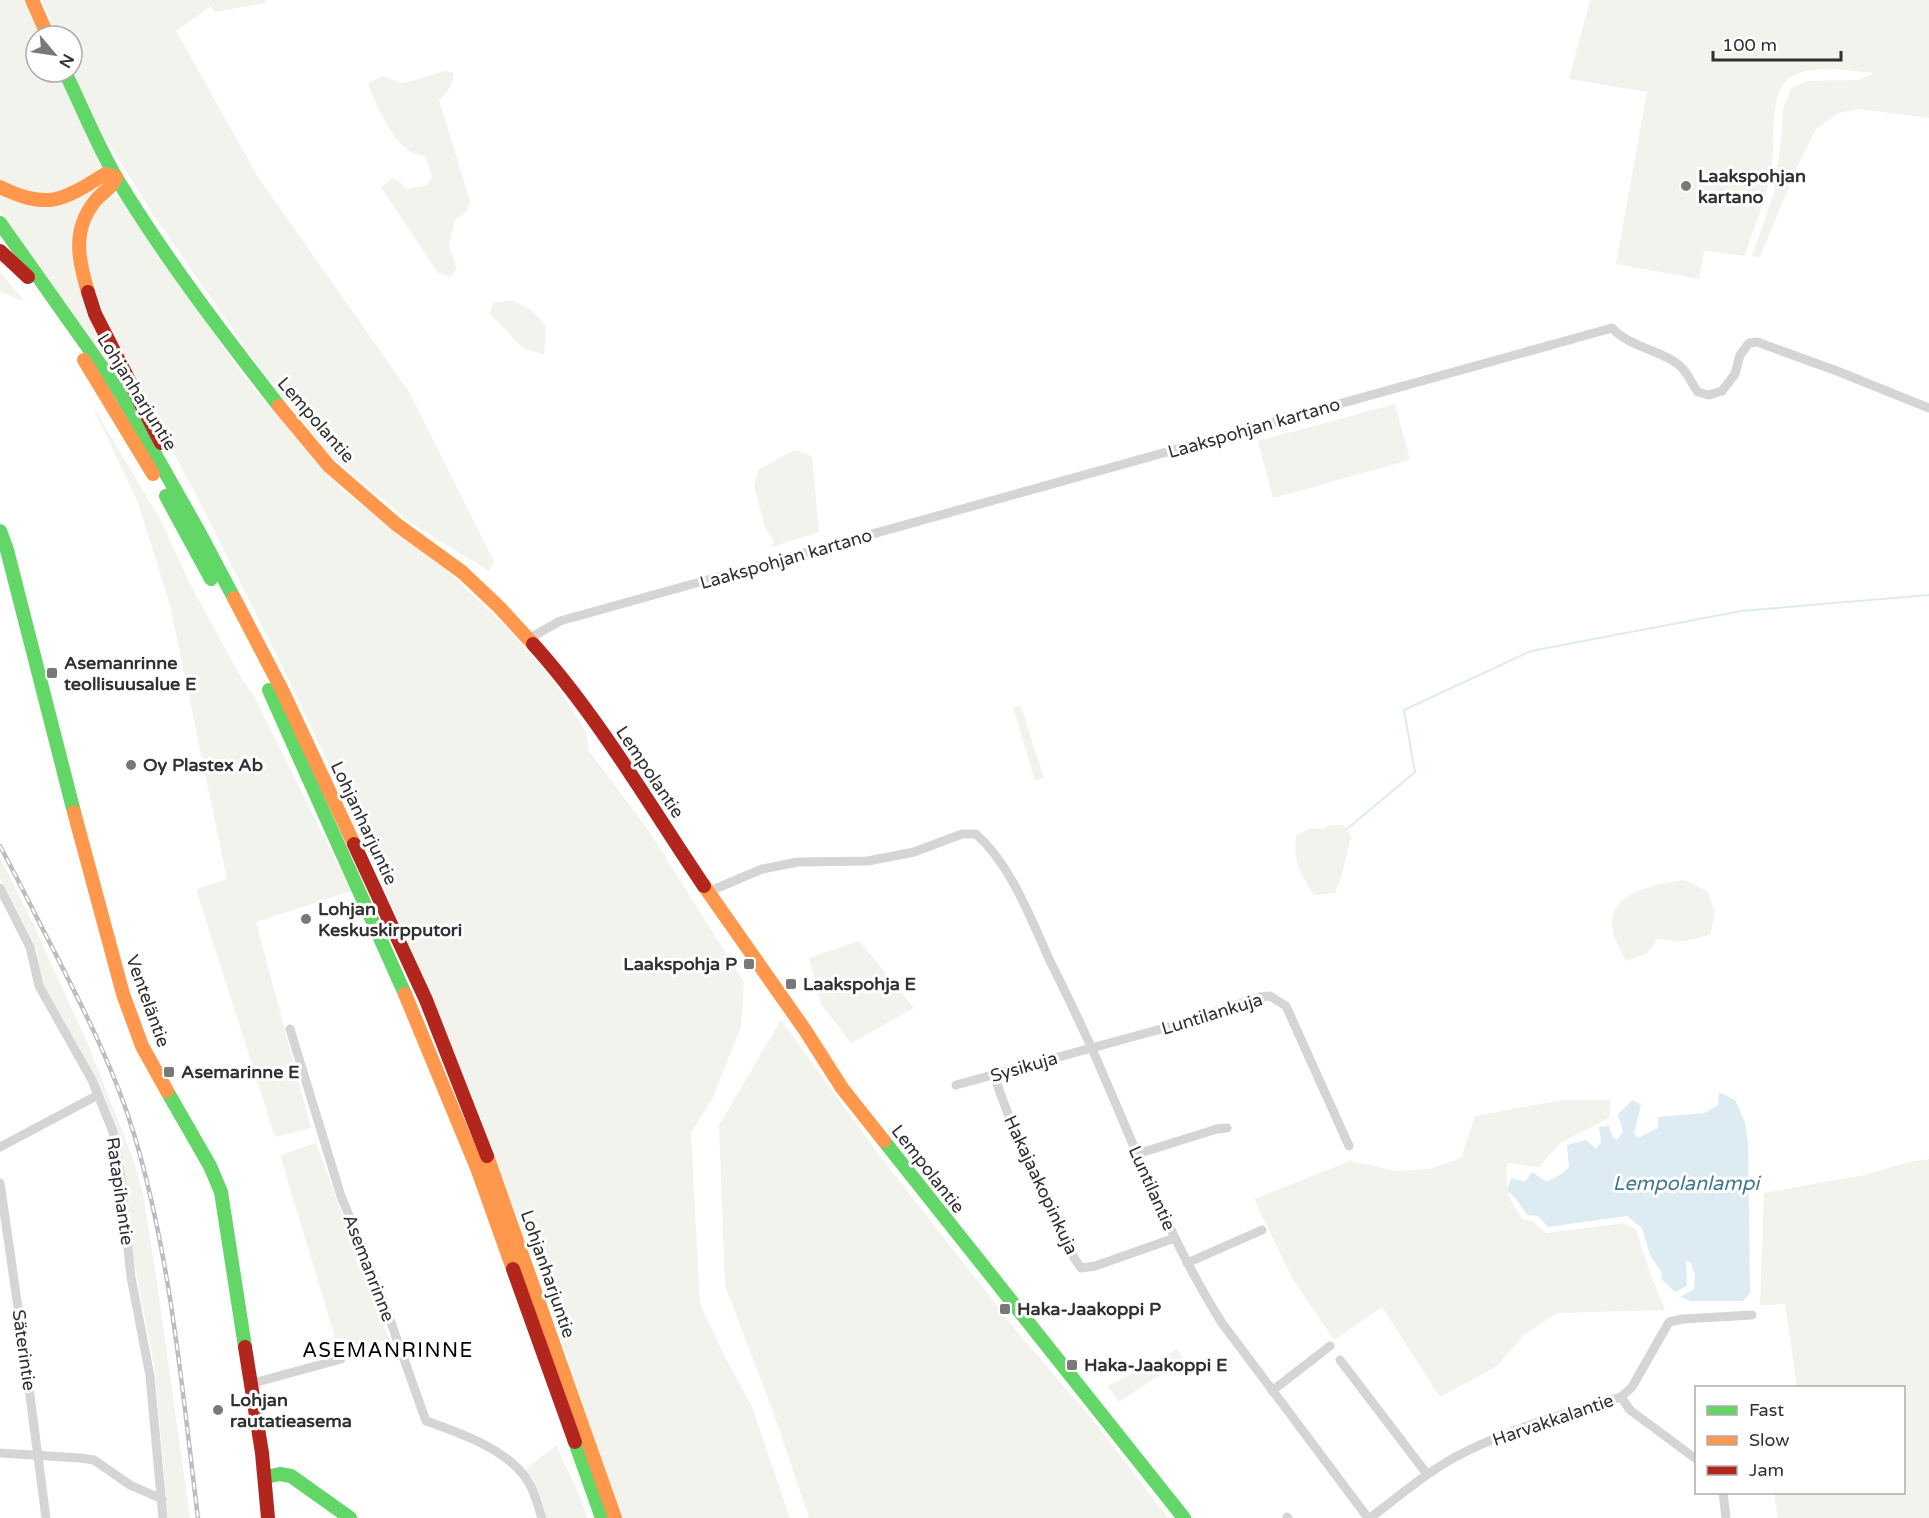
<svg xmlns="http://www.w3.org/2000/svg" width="1929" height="1518" viewBox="0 0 1929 1518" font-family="'Varela Round',sans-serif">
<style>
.green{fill:#f1f3ec}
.water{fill:#ddebf2}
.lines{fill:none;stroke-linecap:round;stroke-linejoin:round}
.stream{stroke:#ddebf2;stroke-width:2}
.street{stroke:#d5d5d5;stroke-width:9}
.fast{stroke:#63d668;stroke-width:14}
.slow{stroke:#ff974d;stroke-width:14}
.jam{stroke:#b3261e;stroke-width:14}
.rail-casing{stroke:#bdbdbd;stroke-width:4.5}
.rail{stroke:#fff;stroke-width:2;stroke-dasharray:7;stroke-linecap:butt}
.poi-dot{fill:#797979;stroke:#fff;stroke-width:2}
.labels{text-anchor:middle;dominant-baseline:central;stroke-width:6;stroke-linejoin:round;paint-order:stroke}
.poi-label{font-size:18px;font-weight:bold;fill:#313131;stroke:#fff;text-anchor:start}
.street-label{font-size:18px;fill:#313131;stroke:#fff}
.water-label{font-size:20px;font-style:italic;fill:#417892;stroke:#fff}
.neighbourhood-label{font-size:20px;letter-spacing:1.5px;fill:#000;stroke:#fff}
</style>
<rect width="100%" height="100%" fill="#fff"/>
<g class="green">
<path d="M0,0H27L42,36H36V72H59L82,118L98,156L99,166L96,174L54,195L33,194L0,180Z"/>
<path d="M42,0H267L265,3L215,12L211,6L176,31L258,177L409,392L494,561L489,571L411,523L332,457L259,367L154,216L102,133L72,69V36H57Z"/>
<path d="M1590,0H1929V118L1859,109L1838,113L1816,129L1801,158L1760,257L1752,256L1774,193L1781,142L1783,109L1791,88L1807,81L1859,80L1874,73C1851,71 1808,63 1788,79C1768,95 1776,148 1771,172C1766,201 1753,228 1745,256L1704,251L1699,279L1616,264L1647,92L1569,79Z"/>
<path d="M446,71L454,73C452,86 449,92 439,100L470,201L467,212L455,219L449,246L457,269L450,277L438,273L381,187L393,178L399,181L406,189L427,185L432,177L426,157C420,155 412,154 408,150C388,134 377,106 368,84L382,76L403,83Z"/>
<path d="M100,183L74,243L130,394L0,211V192L29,204Z"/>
<path d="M110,196L120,198L126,207L245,378L340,488L451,574L509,630L553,680L586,732L589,751L649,831L744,982L741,1027L713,1097L691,1133L700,1304L725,1357L752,1407L790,1518H621L538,1270L418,965L352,813L283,668L201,504L115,344L87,279L83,237L95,209Z"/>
<path d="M0,272L25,302L0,291Z"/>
<path d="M512,300L531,310L546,326L544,354L524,349L490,314L493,303Z"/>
<path d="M91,403L161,521L191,586L242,679L254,696L351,891L256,922L311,1128L275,1137L196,889L227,879L170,605L138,503Z"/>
<path d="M1395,404L1410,460L1273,498L1258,441Z"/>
<path d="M794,450L812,456L819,532L771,547L774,541L765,528L754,486L758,470Z"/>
<path d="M1021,706L1044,778L1035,781L1013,707Z"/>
<path d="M1331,825H1344L1351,837L1342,874L1335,893L1314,895C1301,874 1293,862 1296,836L1310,828L1323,829Z"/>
<path d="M0,858L28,913L87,1042L133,1158L143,1194L157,1283L190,1518H168L155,1370L133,1256L124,1170L90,1068L64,1020L45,990L40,978L36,947L0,878Z"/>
<path d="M1685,880L1708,892L1715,913L1710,935L1680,942L1657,939L1648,953L1626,961C1620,949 1612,936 1612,921C1614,890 1662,883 1685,880Z"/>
<path d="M859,941L914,1008L851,1043L821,1004L809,958Z"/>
<path d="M781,1020L880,1156L1019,1334L1093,1420L1168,1518H809L771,1406L725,1286L719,1125Z"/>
<path d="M1562,1100H1611L1609,1118L1560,1143L1539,1167L1507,1163C1506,1191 1506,1196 1523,1219L1532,1221L1546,1233L1625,1223L1636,1230L1651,1276L1665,1310L1557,1313L1524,1335L1497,1366L1440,1397L1382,1307L1334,1340L1291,1276L1254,1199L1350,1161L1396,1171L1429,1169L1461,1158L1475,1116Z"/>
<path d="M316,1143L389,1339L340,1354L280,1155Z"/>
<path d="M1929,1159V1518H1778L1774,1493L1904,1492V1388L1797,1387L1785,1304L1760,1305L1764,1193L1864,1175L1909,1162Z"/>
<path d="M1177,1349L1183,1359L1119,1402L1108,1386Z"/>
<path d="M556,1445L581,1499L587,1518H547L533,1479L525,1470Z"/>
</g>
<path class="water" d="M1719,1092L1735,1100L1745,1122L1748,1143L1750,1293L1743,1301H1691L1680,1297L1694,1289L1695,1275L1691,1263L1686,1261L1687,1286L1675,1292L1662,1280L1661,1271L1650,1255L1642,1228L1627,1216L1548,1227L1538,1216L1527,1215L1517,1200L1507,1190L1511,1178L1525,1182L1532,1172L1547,1182L1563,1173L1569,1167L1567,1145L1586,1140L1596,1149L1601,1143L1599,1127L1609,1126L1613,1137L1617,1140L1623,1132L1618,1114L1633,1100L1641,1105L1634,1133L1638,1138L1658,1128V1117L1705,1113L1718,1105Z"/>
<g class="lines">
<path class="stream" d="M1347,829L1415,772L1404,710L1531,651L1741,611L1929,595"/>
<g class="street">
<path d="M530,638L560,621L1612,328C1630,348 1666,351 1682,368C1688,374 1692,384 1698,392L1709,395L1722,391L1735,374L1740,355L1749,343L1757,342L1837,371L1929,408"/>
<path d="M0,888L30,947L39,986L92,1080L113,1132L120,1171L131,1277L150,1376L163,1518"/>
<path d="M708,892L762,869L798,862L868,861L914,852L962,834H976C1012,866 1031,920 1051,963C1065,991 1079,1020 1092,1049C1133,1141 1168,1238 1222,1323L1368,1518"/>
<path d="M290,1029L341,1196L379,1289L426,1421C460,1433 510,1450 529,1483C535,1493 538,1507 542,1518"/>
<path d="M994,1075C1015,1139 1045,1198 1074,1258L1081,1268L1095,1266L1175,1238"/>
<path d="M956,1085L1172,1026L1260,997L1270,996L1286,1006L1349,1146"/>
<path d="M0,1147L98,1095"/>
<path d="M1137,1154L1217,1129L1227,1128"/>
<path d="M0,1183L23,1342L46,1518"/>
<path d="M1187,1263L1262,1230"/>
<path d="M1340,1360L1427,1474"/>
<path d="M250,1384L341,1359"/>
<path d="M1272,1391L1330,1346"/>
<path d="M1621,1397L1630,1410L1696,1459"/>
<path d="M0,1453L80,1458L94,1460L130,1485L162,1499"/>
<path d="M1723,1492L1726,1518"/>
<path d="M1287,1517L1288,1518"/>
<path d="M1370,1518C1401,1495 1430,1469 1465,1452C1514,1428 1568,1412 1621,1397L1632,1387L1669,1322L1683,1319L1752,1315"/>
</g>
<g class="fast">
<path d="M65,72C82,107 97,145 117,179C165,258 222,333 279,406"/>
<path d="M0,223L121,394L199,532L234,598"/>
<path d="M166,496L211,579"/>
<path d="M0,531L7,550L74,812"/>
<path d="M269,690L405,994"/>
<path d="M167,1091L210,1166L221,1192L245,1347"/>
<path d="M884,1141L1184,1518"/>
<path d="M575,1442L602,1518"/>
<path d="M266,1477L280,1474L291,1476L350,1518"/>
</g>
<g class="slow">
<path d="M32,0L48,36"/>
<path d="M0,187C48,210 62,201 105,174L116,177C111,190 103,191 95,201C72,230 78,259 88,292"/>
<path d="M84,360L153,474"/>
<path d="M279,406L329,466L396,524L462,572L499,607L533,644"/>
<path d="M234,598L282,690L354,844"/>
<path d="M74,812L123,994L142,1046L167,1091"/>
<path d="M704,886L805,1030L842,1088L884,1141"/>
<path d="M405,994L477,1168L513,1269"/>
<path d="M487,1156L615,1518"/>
</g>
<g class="jam">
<path d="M0,251L28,277"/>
<path d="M88,292L95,314L161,443"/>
<path d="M533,644C598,716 650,806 704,886"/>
<path d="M354,844L426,1000L487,1156"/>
<path d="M513,1269L575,1442"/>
<path d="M245,1347L262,1453L268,1518"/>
</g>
<defs>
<path id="rail" d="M0,846C18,879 34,913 52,947C83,1008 114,1068 134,1134C171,1258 182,1389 198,1518"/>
</defs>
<use href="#rail" class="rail-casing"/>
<use href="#rail" class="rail"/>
</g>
<g class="poi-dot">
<circle cx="1686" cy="186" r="6"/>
<rect x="46" y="667" width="12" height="12" rx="3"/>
<circle cx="131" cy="765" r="6"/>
<circle cx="306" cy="919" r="6"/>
<rect x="743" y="958" width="12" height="12" rx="3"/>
<rect x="785" y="978" width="12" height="12" rx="3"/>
<rect x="163" y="1066" width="12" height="12" rx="3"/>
<rect x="999" y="1303" width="12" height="12" rx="3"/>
<rect x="1066" y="1359" width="12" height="12" rx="3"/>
<circle cx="218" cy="1410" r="6"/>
</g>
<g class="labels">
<g class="poi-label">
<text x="1698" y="176">Laakspohjan<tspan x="1698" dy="21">kartano</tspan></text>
<text x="64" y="663">Asemanrinne<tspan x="64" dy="21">teollisuusalue E</tspan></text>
<text x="143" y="765">Oy Plastex Ab</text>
<text x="318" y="909">Lohjan<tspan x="318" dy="21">Keskuskirpputori</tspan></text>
<text x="737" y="964" text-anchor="end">Laakspohja P</text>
<text x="803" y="984">Laakspohja E</text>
<text x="181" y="1072">Asemarinne E</text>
<text x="1017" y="1309">Haka-Jaakoppi P</text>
<text x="1084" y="1365">Haka-Jaakoppi E</text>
<text x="230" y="1400">Lohjan<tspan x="230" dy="21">rautatieasema</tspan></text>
</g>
<g class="street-label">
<text transform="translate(137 392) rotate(58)">Lohjanharjuntie</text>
<text transform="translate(316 420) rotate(49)">Lempolantie</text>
<text transform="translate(1254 428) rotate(-16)">Laakspohjan kartano</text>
<text transform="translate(786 559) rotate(-16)">Laakspohjan kartano</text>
<text transform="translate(650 772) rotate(56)">Lempolantie</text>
<text transform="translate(364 823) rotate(65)">Lohjanharjuntie</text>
<text transform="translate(148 1001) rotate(70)">Venteläntie</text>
<text transform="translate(1212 1014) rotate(-17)">Luntilankuja</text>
<text transform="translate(1024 1067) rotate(-16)">Sysikuja</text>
<text transform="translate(928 1169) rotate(52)">Lempolantie</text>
<text transform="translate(1041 1185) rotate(65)">Hakajaakopinkuja</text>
<text transform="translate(1152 1188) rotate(66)">Luntilantie</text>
<text transform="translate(120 1191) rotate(82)">Ratapihantie</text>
<text transform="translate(369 1268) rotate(69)">Asemanrinne</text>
<text transform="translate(548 1274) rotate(71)">Lohjanharjuntie</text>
<text transform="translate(24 1350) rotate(82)">Säterintie</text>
<text transform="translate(1553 1420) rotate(-19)">Harvakkalantie</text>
</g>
<g class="water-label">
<text x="1686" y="1184">Lempolanlampi</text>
</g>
<g class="neighbourhood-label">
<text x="388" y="1351">ASEMANRINNE</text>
</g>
</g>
<rect x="1695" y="1386" width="210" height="108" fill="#ffffff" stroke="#adadad" stroke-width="1.5"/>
<rect x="1707" y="1406" width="30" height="9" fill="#63d668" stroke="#adadad" stroke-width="1.5"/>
<text x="1749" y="1416" font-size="18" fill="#313131">Fast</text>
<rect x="1707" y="1436" width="30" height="9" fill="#ff974d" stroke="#adadad" stroke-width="1.5"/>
<text x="1749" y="1446" font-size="18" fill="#313131">Slow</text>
<rect x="1707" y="1466" width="30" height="9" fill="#b3261e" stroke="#adadad" stroke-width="1.5"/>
<text x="1749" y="1476" font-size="18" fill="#313131">Jam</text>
<g transform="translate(54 54) rotate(119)"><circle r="28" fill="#ffffff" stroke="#adadad" stroke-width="1.5"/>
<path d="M0-4.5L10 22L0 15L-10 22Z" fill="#797979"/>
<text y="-9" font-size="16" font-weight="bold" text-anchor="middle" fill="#313131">N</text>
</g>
<path d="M1713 51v9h128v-9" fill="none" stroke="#313131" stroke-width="3"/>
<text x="1722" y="51" font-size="18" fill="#313131" stroke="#ffffff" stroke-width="4.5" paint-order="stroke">100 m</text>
</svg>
